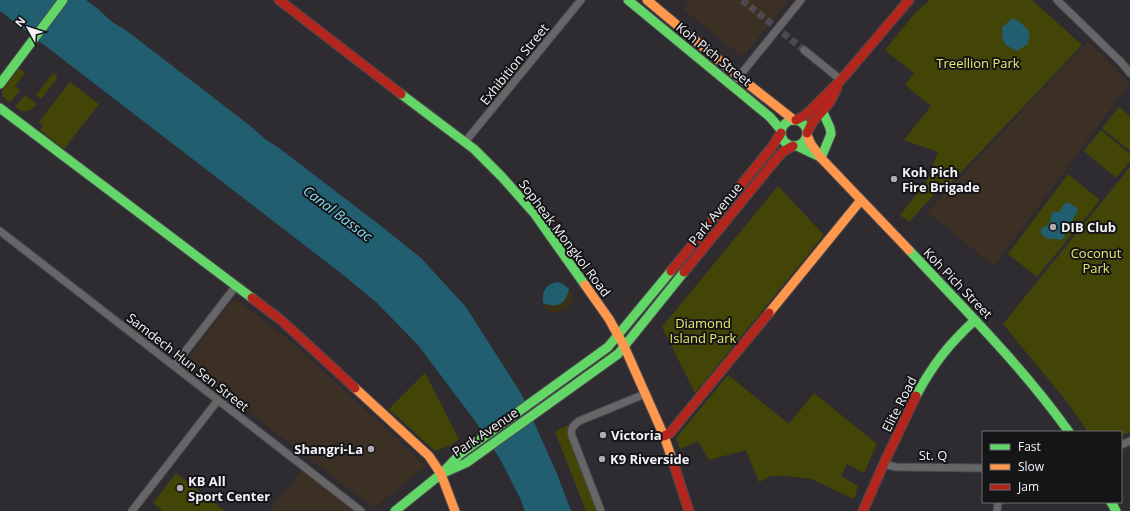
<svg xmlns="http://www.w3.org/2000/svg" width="1130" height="511" viewBox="0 0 1130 511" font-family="'Open Sans',sans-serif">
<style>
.commercial{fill:#3c3025}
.green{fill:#434507}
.sand{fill:#3a3217}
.water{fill:#215f70}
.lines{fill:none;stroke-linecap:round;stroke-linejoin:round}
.street-tunnel{stroke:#4c4a4f;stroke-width:7;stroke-dasharray:7 3.5;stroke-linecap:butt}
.street-casing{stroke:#4b494d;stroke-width:9}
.fast-casing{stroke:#4b494d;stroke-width:11}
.slow-casing{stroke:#4b494d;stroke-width:11}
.jam-casing{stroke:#4b494d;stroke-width:11}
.street{stroke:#666568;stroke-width:7}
.fast{stroke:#63d668;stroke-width:9}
.slow{stroke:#ff974d;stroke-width:9}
.jam{stroke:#b3261e;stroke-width:9}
.poi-dot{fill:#aeadb1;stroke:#151417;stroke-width:1.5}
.labels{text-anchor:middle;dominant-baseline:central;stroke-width:4;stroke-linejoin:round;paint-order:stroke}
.street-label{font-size:13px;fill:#f3f2f6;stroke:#151417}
.park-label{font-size:13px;fill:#e4ed6e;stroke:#151417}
.poi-label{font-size:13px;font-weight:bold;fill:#f3f2f6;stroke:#151417;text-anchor:start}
.water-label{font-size:14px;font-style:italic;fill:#86dcf6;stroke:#151417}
</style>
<rect width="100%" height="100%" fill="#2e2c31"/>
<g class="commercial">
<path d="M690,0H789L742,57L683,9Z"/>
<path d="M1088,42L1113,66L1129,84L994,266L927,212Z"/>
<path d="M234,298L294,344L426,466L374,508L185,363Z"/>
<path d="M307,464L366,511H269Z"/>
</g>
<g class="green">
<path d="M930,0H1032L1082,45L946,188L943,185L909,222L900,215L926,183L938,152L904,140L931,106L905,85L914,73L885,50L916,12Z"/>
<path d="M19,68L25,73L15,86L20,90L10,103C6,99 1,97 2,91Z"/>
<path d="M53,73L58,77L41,99L36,95Z"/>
<path d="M70,82L99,104L64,149L40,130L43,125L39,122Z"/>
<path d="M25,95L37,104C29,112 25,114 15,107Z"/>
<path d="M1119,107L1130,116V151L1102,128Z"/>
<path d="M1101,130L1130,154V161L1116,178L1084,151Z"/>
<path d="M1130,167V432L1121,436V432H1088L1067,402L1003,324Z"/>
<path d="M1068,174L1100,200L1037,277L1008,254Z"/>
<path d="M778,186L824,235L695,393L662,327Z"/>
<path d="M425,373L459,439L451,445L435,451L389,409Z"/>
<path d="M728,375L789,424L814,393L877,444L864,473L847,464L841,476L858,486L854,499L811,479L786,476H771L759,482L746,450L709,460L698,441L680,449L676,438Z"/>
<path d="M579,421L572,428L601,511H586L556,434L557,430Z"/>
<path d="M176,473L225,511H163L153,503Z"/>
</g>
<path class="sand" d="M569,289C569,290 572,295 572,295C575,307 554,318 546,309C544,307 544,305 543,303L550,306L568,294Z"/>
<g class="water">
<path d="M0,0H86L98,9L112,22L127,31L253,128L265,139L279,148L381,226L421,258L466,307L522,395L557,474L571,511H525L520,498L500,459L478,425L418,345L377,303L342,274L0,11Z"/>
<path d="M1013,18L1022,24L1030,32L1028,44L1017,51C1003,45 1002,42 1002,27Z"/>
<path d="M1065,203H1069L1077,208V214L1074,216C1073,223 1071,225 1064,227L1063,231L1065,236L1063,239L1059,240L1055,238C1049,241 1046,238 1041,234C1040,226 1044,228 1048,225C1051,222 1050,216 1053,212H1059Z"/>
<path d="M557,282L563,284L569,289C566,304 557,309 543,303C542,291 545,285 557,282Z"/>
</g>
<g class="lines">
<path class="street-tunnel" d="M742,0L804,50"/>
<defs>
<g id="street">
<path d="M1057,0L1121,62L1130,73"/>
<path d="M804,50L841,80"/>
<path d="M737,79L801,0"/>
<path d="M465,142L581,0"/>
<path d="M0,231L361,511"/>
<path d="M174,366L236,286"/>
<path d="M1121,445L1130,441"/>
<path d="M883,464L896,467L983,468"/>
<path d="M132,511L218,400"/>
<path d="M601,511L572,436C570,429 573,426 579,421L645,394"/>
<path d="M997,511L998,502"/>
</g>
<g id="fast">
<path d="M628,0L770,117L781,130"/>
<path d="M0,84L63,0"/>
<path d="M401,94L474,149L502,177L534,213L585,285"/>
<path d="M0,108L252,298"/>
<circle cx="794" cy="133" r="13"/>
<path d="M797,146L818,156"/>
<path d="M821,158L831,134L830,128L822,110"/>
<path d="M909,250C964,309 1022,366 1069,432"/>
<path d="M916,396C933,364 949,344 975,320"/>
<path d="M445,470L460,454L608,347L671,271"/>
<path d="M1111,502L1116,511"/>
<path d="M395,511L441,474L466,463L618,354L684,272"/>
</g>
<g id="slow">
<path d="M647,0L738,76L794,120"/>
<path d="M807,135L811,144L821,158L909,250"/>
<path d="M585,285L609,319L624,346L664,436L672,459"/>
<path d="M769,313L861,200"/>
<path d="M355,388L429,456L441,474L455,511"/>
</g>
<g id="jam">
<path d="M279,0L401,94"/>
<path d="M796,120L804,116L811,110L841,80L909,0"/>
<path d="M807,133L812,123L830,102L837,88"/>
<path d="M671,271L772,147L781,133"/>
<path d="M684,272L778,157L784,151L793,146"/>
<path d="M252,298L281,320L355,388"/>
<path d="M664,436L670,433L769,313"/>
<path d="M672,459L689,511"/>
<path d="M863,511L885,461L916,396"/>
</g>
</defs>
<use href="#street" class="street-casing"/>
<use href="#fast" class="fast-casing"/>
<use href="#slow" class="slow-casing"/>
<use href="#jam" class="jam-casing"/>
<use href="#street" class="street"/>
<use href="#fast" class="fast"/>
<use href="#slow" class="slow"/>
<use href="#jam" class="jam"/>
</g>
<g class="poi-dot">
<circle cx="894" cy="179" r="4"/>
<circle cx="1053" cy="227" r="4"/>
<circle cx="603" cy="435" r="4"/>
<circle cx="371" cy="449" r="4"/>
<circle cx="602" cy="459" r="4"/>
<circle cx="180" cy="488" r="4"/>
</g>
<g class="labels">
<g class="street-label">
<text transform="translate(714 54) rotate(39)">Koh Pich Street</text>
<text transform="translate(514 64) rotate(-51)">Exhibition Street</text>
<text transform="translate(715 214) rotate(-51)">Park Avenue</text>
<text transform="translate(565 238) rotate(53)">Sopheak Mongkol Road</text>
<text transform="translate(958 283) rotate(46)">Koh Pich Street</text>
<text transform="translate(188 362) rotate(38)">Samdech Hun Sen Street</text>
<text transform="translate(899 404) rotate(-63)">Elite Road</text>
<text transform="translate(485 432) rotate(-34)">Park Avenue</text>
<text x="933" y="455">St. Q</text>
</g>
<g class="park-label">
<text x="978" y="63">Treellion Park</text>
<text x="1096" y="253">Coconut<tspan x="1096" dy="15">Park</tspan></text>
<text x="703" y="323">Diamond<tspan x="703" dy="15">Island Park</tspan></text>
</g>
<g class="poi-label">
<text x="902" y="172">Koh Pich<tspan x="902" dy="15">Fire Brigade</tspan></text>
<text x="1061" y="227">DIB Club</text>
<text x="611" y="435">Victoria</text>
<text x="363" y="449" text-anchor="end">Shangri-La</text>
<text x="610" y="459">K9 Riverside</text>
<text x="188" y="481">KB All<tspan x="188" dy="15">Sport Center</tspan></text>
</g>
<g class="water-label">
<text transform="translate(338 213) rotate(37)">Canal Bassac</text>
</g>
</g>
<rect x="982" y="431" width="140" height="72" fill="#151417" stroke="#6e6d70"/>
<rect x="990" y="444" width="20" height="6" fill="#63d668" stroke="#6e6d70"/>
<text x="1018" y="451" font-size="12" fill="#f3f2f6">Fast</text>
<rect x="990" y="464" width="20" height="6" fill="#ff974d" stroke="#6e6d70"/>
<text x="1018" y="471" font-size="12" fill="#f3f2f6">Slow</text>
<rect x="990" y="484" width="20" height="6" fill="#b3261e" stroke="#6e6d70"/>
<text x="1018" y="491" font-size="12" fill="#f3f2f6">Jam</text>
<g transform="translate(28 28) rotate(309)" stroke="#151417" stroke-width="3" paint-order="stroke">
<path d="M0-3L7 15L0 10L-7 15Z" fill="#f3f2f6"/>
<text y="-6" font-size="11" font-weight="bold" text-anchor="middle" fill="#f3f2f6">N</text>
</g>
</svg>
